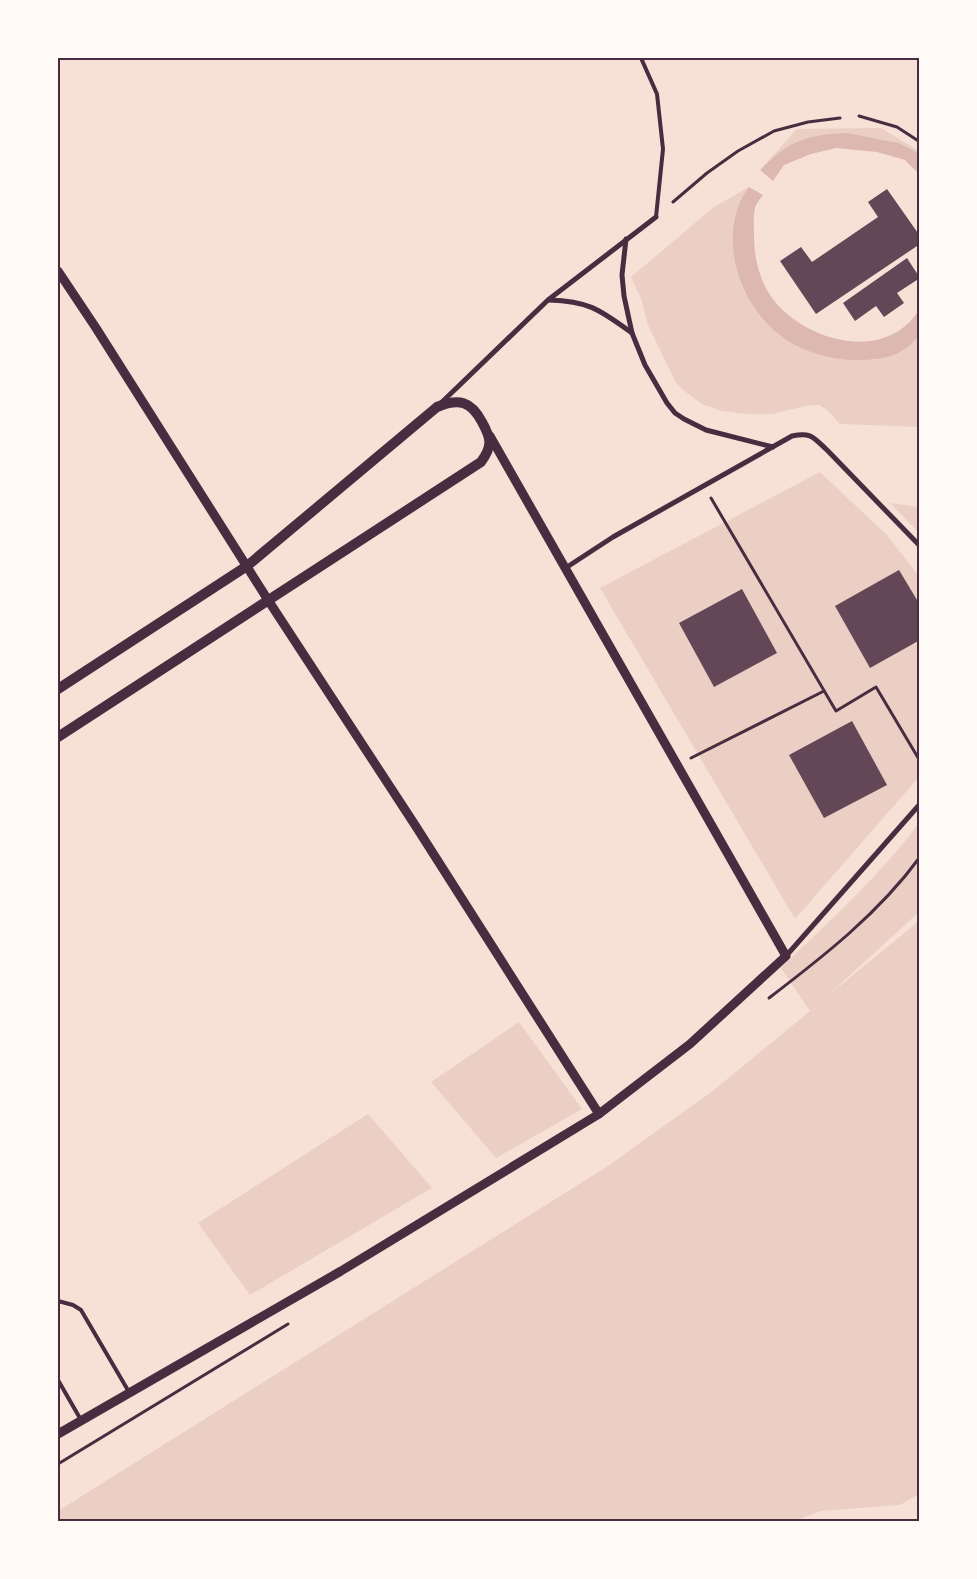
<svg xmlns="http://www.w3.org/2000/svg" width="977" height="1579" viewBox="0 0 977 1579" font-family="'Archivo Narrow',sans-serif">
<style>
.green{fill:#ebcfc5}
.water{fill:#dcb8b0}
.building{fill:#644757}
.lines{fill:none;stroke-linecap:round;stroke-linejoin:round}
.path{stroke:#4a2c40;stroke-width:3}
.service{stroke:#4a2c40;stroke-width:4}
.minor{stroke:#4a2c40;stroke-width:5}
.tertiary{stroke:#4a2c40;stroke-width:9}
.secondary{stroke:#4a2c40;stroke-width:10}
.neatline{fill:none;stroke:#4a2c40;stroke-width:2}
</style>
<rect width="100%" height="100%" fill="#f7e1d7"/>
<g class="green">
<path d="M881,128L919,151V153L899,143L876,138L775,156L760,170L797,129Z"/>
<path d="M749,187L738,206L762,317L873,360L901,352L919,336V427L840,424L827,410L819,405L806,406L772,414H748L721,411L702,404L687,393L676,383L647,323L642,301L631,277L714,207Z"/>
<path d="M820,472L886,534L919,576V777L795,919L600,588Z"/>
<path d="M890,503L919,507V533Z"/>
<path d="M919,823V912L825,998L919,921V1494L900,1505L821,1511L792,1522H58V1511L608,1166L714,1090L810,1011L781,968C828,922 880,876 919,823Z"/>
<path d="M519,1022L582,1109L496,1158L431,1082Z"/>
<path d="M368,1114L432,1188L250,1295L198,1223Z"/>
</g>
<g class="water">
<path d="M847,133L899,143L919,153V174L905,160L877,152L836,148L811,154L784,165L773,181L760,170C790,140 806,135 847,133Z"/>
<path d="M749,187L763,195C760,199 756,204 755,208C753,216 754,227 754,235C754,259 760,284 776,303C811,343 886,362 919,310V336C914,341 908,347 902,351C889,359 871,360 857,360C832,360 806,353 785,339C744,310 722,254 738,207C740,200 745,193 749,187Z"/>
</g>
<g class="building">
<path d="M887,189L920,236V244L816,314L780,261L801,247L812,262L878,217L868,202Z"/>
<path d="M907,258L920,278L897,293L904,303L884,317L876,306L855,321L843,303Z"/>
<path d="M899,570L920,605V640L870,668L835,606Z"/>
<path d="M742,589L777,653L714,687L679,623Z"/>
<path d="M852,721L887,785L824,818L789,755Z"/>
</g>
<g class="lines">
<g class="path">
<path d="M859,116L897,127L920,142"/>
<path d="M673,202L707,173L738,151L774,131L808,122L840,118"/>
<path d="M711,498L836,711L876,687L920,761"/>
<path d="M691,758L824,691"/>
<path d="M769,998C824,956 879,913 920,857"/>
<path d="M58,1464L288,1324"/>
</g>
<g class="service">
<path d="M641,58L657,94L663,149L656,217"/>
<path d="M58,1301L73,1305L81,1310L129,1392"/>
<path d="M58,1380L81,1420"/>
</g>
<g class="minor">
<path d="M626,239L622,275L624,296L632,333L645,365L667,403L675,413L684,419L706,430L773,447"/>
<path d="M549,300C589,301 600,310 632,333"/>
<path d="M441,403L548,300L656,217"/>
<path d="M564,569L613,537L792,436C811,432 813,437 827,450L920,546"/>
<path d="M786,956L920,804"/>
</g>
<g class="tertiary">
<path d="M58,271L96,328L268,600L415,825L599,1114"/>
<path d="M58,1434L341,1271L599,1114L690,1044L786,956L490,436"/>
</g>
<path class="secondary" d="M58,689L247,566L437,407C459,398 471,401 482,422C491,438 493,446 481,462L58,737"/>
</g>
<rect width="977" height="1579" fill="none" stroke="#fffaf5" stroke-width="118"/>
<rect x="59" y="59" width="859" height="1461" class="neatline"/>
</svg>
